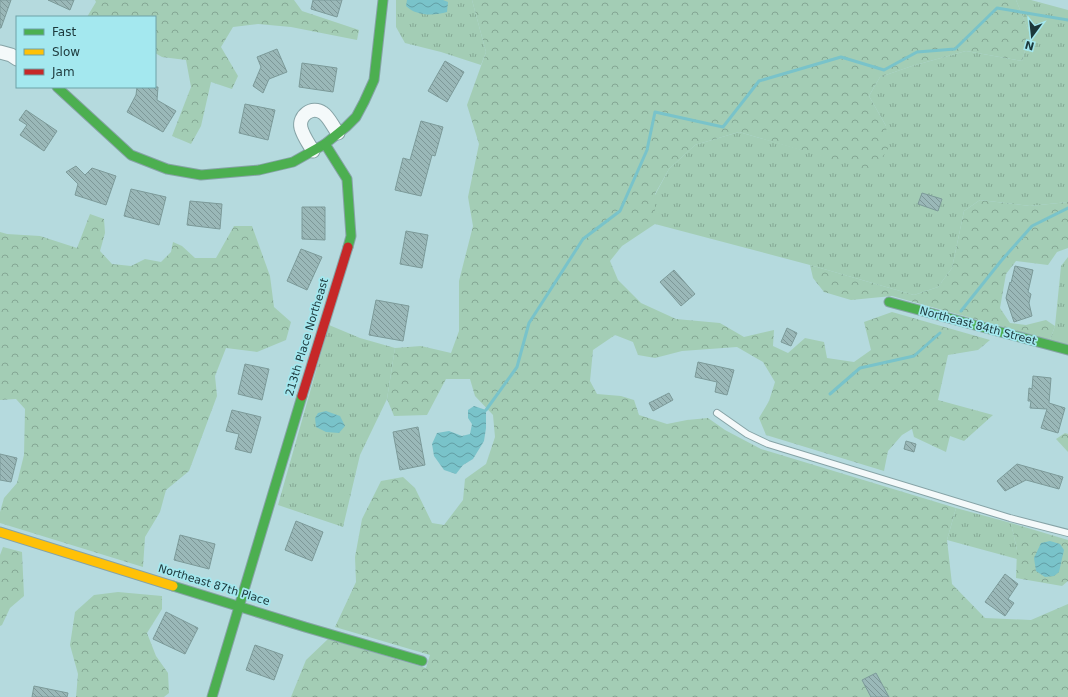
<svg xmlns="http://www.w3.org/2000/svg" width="1068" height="697" viewBox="0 0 1068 697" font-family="'DejaVu Sans',sans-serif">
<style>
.grass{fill:url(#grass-tufts)}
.forest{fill:url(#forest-crowns)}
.water{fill:url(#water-waves)}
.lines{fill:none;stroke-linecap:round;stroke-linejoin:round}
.stream{stroke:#79c3ca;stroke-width:3}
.building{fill:url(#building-back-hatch);stroke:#7c9a99}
.lane-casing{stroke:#86a3a6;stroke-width:8}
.street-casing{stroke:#86a3a6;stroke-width:15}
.fast-casing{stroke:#86a3a6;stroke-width:11}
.slow-casing{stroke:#86a3a6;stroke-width:11}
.jam-casing{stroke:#86a3a6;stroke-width:11}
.lane{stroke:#f4f9fa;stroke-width:6}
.street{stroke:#f4f9fa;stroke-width:13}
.fast{stroke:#4caf50;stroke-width:9}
.slow{stroke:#ffc107;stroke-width:9}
.jam{stroke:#c62828;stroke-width:9}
.labels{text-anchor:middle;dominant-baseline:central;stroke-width:3.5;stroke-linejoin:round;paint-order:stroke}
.street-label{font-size:11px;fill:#1c383b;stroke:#a4e8ef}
</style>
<defs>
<pattern id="grass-tufts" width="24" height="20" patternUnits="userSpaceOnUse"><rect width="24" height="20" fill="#a3cdb5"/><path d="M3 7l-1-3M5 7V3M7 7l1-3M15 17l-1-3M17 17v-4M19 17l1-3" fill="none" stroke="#84a794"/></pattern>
<pattern id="forest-crowns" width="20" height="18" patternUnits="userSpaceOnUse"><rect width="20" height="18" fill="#a3cdb5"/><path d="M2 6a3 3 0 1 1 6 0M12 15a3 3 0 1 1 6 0" fill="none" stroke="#84a794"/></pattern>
<pattern id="water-waves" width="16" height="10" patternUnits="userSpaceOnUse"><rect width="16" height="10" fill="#79c3ca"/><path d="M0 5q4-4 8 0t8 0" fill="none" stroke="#629fa5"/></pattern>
<pattern id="building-back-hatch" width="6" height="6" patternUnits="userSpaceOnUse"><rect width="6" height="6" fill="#9ab8b8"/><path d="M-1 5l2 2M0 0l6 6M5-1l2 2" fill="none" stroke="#7d9797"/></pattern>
</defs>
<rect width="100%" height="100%" fill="#b5dade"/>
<g class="grass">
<path d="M396,0H472L486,52L481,65L441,52L405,43L396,27Z"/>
<path d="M1016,0H1031L1068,10V202L1030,206L980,200L964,211L952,268L938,287L914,295L810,265L655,224V195L669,169L695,145L739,132L872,170L886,126L869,96L880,77L912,66L966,51L1022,61L1030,34Z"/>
<path d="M1068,257V345L1050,340L1055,326L1061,266Z"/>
<path d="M329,325L360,338L395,348L387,399L360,455L343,527L278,505Z"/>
<path d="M956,508L1011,523L1017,550V559L947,540Z"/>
</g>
<g class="forest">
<path d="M95,0H294L302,11L359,30L357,40L291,27L258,24L233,27L221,47L238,76L232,89L211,82L201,126L191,144L172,136L191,87L186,60L162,57L155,53V17H87L96,2Z"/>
<path d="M472,0H1016L1030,34L1022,61L966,51L912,66L880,77L869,96L886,126L888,149L872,171L739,132L695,145L669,169L655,194V224L622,246L610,261L618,280L641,303L676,319L720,323L744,337L774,330L773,346L788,353L805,338L824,342L827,358L854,362L871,350L864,322L892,312L990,340L978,350L948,355L938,400L993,415L964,441L950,436L946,452L914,437L912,429L902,435L888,451L884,471L766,435L759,418L769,401L775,382L763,362L737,347L682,351L655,358L638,355L633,342L615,335L593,350L590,381L597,394L621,396L634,400L639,415L667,424L687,420L708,418L725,430L761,449L956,508L947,540L952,584L985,618L1031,620L1068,604V697H291L306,660L328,639L426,668L430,655L335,627L356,582L355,557L362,519L381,481L403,477L415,488L432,523L444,525L463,500L465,479L486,464L495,437L493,415L475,396L470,379H446L427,415L394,416L387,399L395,348L421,346L451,353L459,331V281L473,226L468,197L479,144L467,105L486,52Z"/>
<path d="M980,200L1030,206L1068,202V248L1057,252L1048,265L1016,261L1006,274L1000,308L1010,323L1026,325L1046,320L1055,326L1050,340L892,296L851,300L824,292L813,278L810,265L914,295L938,287L952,268L964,211Z"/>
<path d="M90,214L104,219L105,233L100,251L112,264L131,266L145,259L161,262L171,252L173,242L182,246L195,258H216L234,226H252L270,276L274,307L291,322L286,340L257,352L226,348L215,376L217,396L189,471L166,490L160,512L145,537L143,567L0,523V512L4,498L17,483L24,455L25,409L16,399L0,400V232L7,234L40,236L77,248Z"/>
<path d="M1065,433L1068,434V452L1056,439Z"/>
<path d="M1011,523L1068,540V581L1062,586L1016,578L1017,550Z"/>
<path d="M3,547L22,552L24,596L10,608L2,625L0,626V555Z"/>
<path d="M118,592L162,596V609L147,633L156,656L168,673L169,693L164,697H76L78,674L70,645L75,612L94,595Z"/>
</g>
<g class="water">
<path d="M407,0H443L448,2L447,12C434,16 416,16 406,6Z"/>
<path d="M474,406L486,410V428L484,441L473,459L463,465L456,474L444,470L434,456L432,444L437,433L449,431L462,436L470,434L472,424L468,418V410Z"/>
<path d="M326,411L340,416L345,426L339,433L326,432L316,427L315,418L318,413Z"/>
<path d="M1050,541L1060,544L1064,550L1059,572L1054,576L1045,577L1036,571L1034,558L1041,543Z"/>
</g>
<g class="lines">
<g class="stream">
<path d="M961,311L1001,261L1032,226L1068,208"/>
<path d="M830,394L860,368L914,356L940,333"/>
<path d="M486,410L517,367L529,323L583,239L620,211L647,150L655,112L723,127L759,81L841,57L884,70L917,52L955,49L997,8L1068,20"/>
</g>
</g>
<g class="building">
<path d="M0,0H11L1,28H0Z"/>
<path d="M48,0H74L70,10Z"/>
<path d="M313,0H342L337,17L311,9Z"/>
<path d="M277,49L287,72L269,79L263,93L253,86L261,67L257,57Z"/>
<path d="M445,61L464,72L447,102L428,91Z"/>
<path d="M302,63L337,68L333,92L299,87Z"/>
<path d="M137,87H158L157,100L176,111L163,132L127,112L136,95Z"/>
<path d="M245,104L275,110L268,140L239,133Z"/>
<path d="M26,110L57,131L44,151L20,135L27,125L19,120Z"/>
<path d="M421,121L443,127L435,156L432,155L421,196L395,190L403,158L410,160Z"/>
<path d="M76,166L85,175L92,168L116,176L106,205L75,195L78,184L66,172Z"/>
<path d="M131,189L166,197L159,225L124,216Z"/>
<path d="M922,193L942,199L938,211L918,204Z"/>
<path d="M190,201L222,204L220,229L187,225Z"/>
<path d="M302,207H325V240L302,239Z"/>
<path d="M406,231L428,235L422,268L400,264Z"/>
<path d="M301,249L322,257L307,290L287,281Z"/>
<path d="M1015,266L1033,270L1028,292L1031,294L1029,303L1032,316L1014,322L1006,298L1010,282L1011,283Z"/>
<path d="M674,270L695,294L681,306L660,282Z"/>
<path d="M376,300L409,306L403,341L369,335Z"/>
<path d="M787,328L797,333L791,346L781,342Z"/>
<path d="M698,362L734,370L727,395L715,392L717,382L695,377Z"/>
<path d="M245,364L269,369L262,400L238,394Z"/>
<path d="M1033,376L1051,378L1049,403L1065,408L1058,433L1041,428L1047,409L1030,408L1031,401H1028L1029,388L1032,389Z"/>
<path d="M669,393L673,400L653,411L649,403Z"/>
<path d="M232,410L261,417L251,453L235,449L239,434L226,431Z"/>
<path d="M418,427L425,465L400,470L393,432Z"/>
<path d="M906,441L916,444L914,452L904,449Z"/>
<path d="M0,454L17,458L11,482L0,480Z"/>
<path d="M1017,464L1063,477L1059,489L1026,480L1005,491L997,481Z"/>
<path d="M296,521L323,532L312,561L285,550Z"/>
<path d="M180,535L215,544L209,569L174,560Z"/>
<path d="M1005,574L1018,584L1008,599L1014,603L1005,616L985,602Z"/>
<path d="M166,612L198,628L185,654L153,639Z"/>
<path d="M255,645L283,655L274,680L246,670Z"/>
<path d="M876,673L889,697H871L862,680Z"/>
<path d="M34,686L68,693L67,697H32Z"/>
</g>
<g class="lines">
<defs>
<path id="lane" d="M717,413L747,434L768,444L1010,518L1068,533"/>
<g id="street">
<path d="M0,52L11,55L17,59"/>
<path d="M313,151C309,144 303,136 301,128C298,116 312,105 323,113C329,117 333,127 338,133"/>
</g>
<g id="fast">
<path d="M57,87L131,155L167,169L201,175L259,170L293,162L325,144"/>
<path d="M348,247L351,236L347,179L325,144L346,127L356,117L364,102L374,80L383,0"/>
<path d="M889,302L1068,350"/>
<path d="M173,586L305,627L422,661"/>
<path d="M212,697L302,396"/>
</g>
<path id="slow" d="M0,532L173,586"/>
<path id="jam" d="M302,396L348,247"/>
</defs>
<use href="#lane" class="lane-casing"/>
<use href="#street" class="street-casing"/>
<use href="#fast" class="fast-casing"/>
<use href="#slow" class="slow-casing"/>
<use href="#jam" class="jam-casing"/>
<use href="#lane" class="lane"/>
<use href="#street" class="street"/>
<use href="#fast" class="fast"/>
<use href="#slow" class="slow"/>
<use href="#jam" class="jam"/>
</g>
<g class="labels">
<g class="street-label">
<text transform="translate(978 326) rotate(15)">Northeast 84th Street</text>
<text transform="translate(307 337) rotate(-73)">213th Place Northeast</text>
<text transform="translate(214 585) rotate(17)">Northeast 87th Place</text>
</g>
</g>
<rect x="16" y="16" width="140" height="72" fill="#a4e8ef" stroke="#6ea2a7"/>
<rect x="24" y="29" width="20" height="6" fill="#4caf50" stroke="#6ea2a7"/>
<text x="52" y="36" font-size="12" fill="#1c383b">Fast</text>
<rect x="24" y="49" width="20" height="6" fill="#ffc107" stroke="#6ea2a7"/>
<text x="52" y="56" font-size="12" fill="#1c383b">Slow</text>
<rect x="24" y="69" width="20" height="6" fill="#c62828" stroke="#6ea2a7"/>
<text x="52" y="76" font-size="12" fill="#1c383b">Jam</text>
<g transform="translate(1032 36) rotate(195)" stroke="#a4e8ef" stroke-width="3" paint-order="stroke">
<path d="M0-3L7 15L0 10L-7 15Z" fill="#1c383b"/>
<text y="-6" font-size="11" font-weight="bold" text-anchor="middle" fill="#1c383b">N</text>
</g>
</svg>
